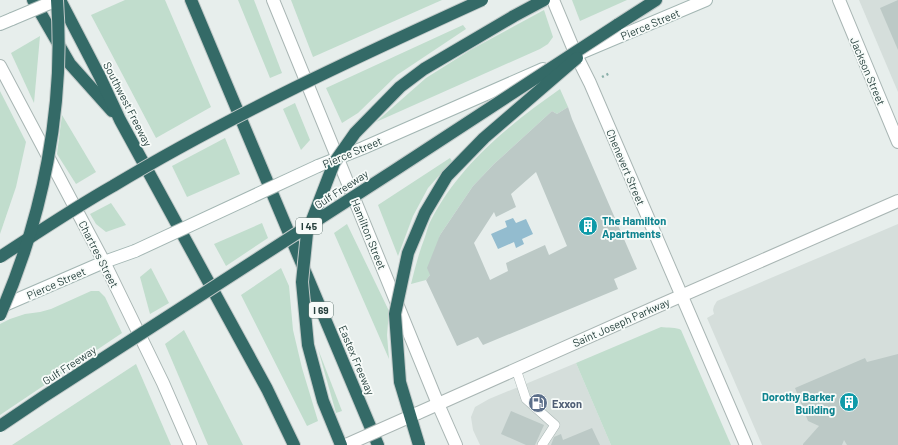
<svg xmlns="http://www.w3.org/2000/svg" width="898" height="445" viewBox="0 0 898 445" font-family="Barlow,sans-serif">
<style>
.built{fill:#d5dedb}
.green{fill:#c1ddcd}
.water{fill:#93bccf}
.building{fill:#bcc9c6;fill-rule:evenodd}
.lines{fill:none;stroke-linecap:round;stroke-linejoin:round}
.service-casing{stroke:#a9b6b4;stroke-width:10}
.tertiary-casing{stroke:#a9b6b4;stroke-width:14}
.secondary-casing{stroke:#a3b6b3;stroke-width:14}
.motorway-casing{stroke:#c2cac9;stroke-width:14}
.path{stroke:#89afa9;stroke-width:2.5;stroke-dasharray:2 3;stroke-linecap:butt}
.service{stroke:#fff;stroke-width:9}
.tertiary{stroke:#fff;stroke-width:12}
.secondary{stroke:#fff;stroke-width:12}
.motorway{stroke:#346a67;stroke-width:12}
.tertiary-bridge-casing{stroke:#a9b6b4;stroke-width:14;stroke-linecap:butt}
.secondary-bridge-casing{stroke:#a3b6b3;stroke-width:14;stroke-linecap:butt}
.motorway-bridge-casing{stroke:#c2cac9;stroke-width:14;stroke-linecap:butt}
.tertiary-bridge{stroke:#fff;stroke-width:12}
.secondary-bridge{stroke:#fff;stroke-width:12}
.motorway-bridge{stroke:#346a67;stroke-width:12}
.labels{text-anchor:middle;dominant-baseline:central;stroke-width:3.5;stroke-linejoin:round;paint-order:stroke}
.shield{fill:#f7fbf9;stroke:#657875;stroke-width:1}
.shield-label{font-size:10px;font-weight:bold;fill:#26403d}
.street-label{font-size:11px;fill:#26403d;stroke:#f7fbf9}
.culture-label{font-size:11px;font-weight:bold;fill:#0d838f;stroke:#f7fbf9;text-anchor:start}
.service-label{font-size:11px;font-weight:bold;fill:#4e5e75;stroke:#f7fbf9;text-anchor:start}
</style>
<rect width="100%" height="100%" fill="#e7eeec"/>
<g class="built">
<path d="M859,0H898V92Z"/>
<path d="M898,224V445H762L707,318L714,314L713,310L714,306L717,301Z"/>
<path d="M576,363L611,445H480L473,430L471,417L475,407L489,399Z"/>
</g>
<g class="green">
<path d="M125,0H165L211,107L156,138L91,15Z"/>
<path d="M238,0H254L282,73L270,78Z"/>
<path d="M291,0H442L313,57Z"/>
<path d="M572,0H627L580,21Z"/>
<path d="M544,10L553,37L548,44L540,49L376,122L426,78L472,49Z"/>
<path d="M463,25L466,29L397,75L358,113L342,123L326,88Z"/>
<path d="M40,36L34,103L11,53Z"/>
<path d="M560,89L568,107L557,114L552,111L494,164L473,186L440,235L430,275L426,280L411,284C415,268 419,252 425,237C427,231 428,225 431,220C460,164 510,124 560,89Z"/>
<path d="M0,91L26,142L16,187L0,234Z"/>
<path d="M295,103L310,140L301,150L283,109Z"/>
<path d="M62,115L96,172L76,184L57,154Z"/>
<path d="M225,138L240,174L187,197L172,166Z"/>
<path d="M450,158L452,161L428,188L413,216L398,256L378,205Z"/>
<path d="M111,203L126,225L106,232L96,224L90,214Z"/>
<path d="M262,223L268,238L226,266L214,244Z"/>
<path d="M347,224L389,311L387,335L389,359L334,233Z"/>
<path d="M151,268L169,303L150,314L140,277Z"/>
<path d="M281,268L289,286L293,330L302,368L318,421L307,426L241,295Z"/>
<path d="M91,291H99L105,297L122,333L0,415V324L10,319L25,314L40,312L51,309Z"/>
<path d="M661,327C667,328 677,327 681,330L731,445H611L576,363Z"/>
<path d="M184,330L243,445H208L165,344Z"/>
<path d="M318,349L342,411L336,413Z"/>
<path d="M136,364L171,445H12Z"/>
</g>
<path class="water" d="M513,218L516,223L526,219L533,234L522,239L524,244L516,248L514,242L498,249L491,234L507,227L505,221Z"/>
<g class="building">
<path d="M898,0V50L880,8Z"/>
<path d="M568,107L572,119L637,269L614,279L618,289L483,345L478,337L457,346L426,280L430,275L427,268L440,235L473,186L494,164L552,111L557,114ZM536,172L567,246L549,255L545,245L506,263L508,271L490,280L474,243L494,212L496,217L516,207L511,194Z"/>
<path d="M898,354V445H847L844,440L842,445H803V444L819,426L808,421L795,388L865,358L867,362Z"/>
<path d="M511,411L544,425L535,445H526L501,434Z"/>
<path d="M592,428L600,445H551L554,437L561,434L563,440Z"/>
</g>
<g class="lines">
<defs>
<path id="service" d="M516,369L526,399L555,425L542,445"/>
<g id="tertiary">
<path d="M273,0L438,404L456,445"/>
<path d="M553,0L576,55L590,83L746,445"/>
<path d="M839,0L898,142"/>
<path d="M0,66L104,262L163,383L190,445"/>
<path d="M418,413L658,306L898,201"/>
</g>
<g id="secondary">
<path d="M0,24L12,19"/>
<path d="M578,54L706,0"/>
<path d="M318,166L363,148L543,69"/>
<path d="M0,307L104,262L135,251"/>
</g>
<g id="motorway">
<path d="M33,0L70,64L112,111"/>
<path d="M60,0L100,77L120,120L267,389L294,445"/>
<path d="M191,0L378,445"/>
<path d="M617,25L656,0"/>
</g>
</defs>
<use href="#service" class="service-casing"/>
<use href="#tertiary" class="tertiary-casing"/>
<use href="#secondary" class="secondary-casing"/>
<use href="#motorway" class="motorway-casing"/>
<path class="path" d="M602,77L610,73"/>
<use href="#service" class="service"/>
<use href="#tertiary" class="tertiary"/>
<use href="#secondary" class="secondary"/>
<use href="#motorway" class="motorway"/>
<defs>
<path id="tertiary-bridge" d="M346,445L418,413"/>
<g id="secondary-bridge">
<path d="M12,19L57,0"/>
<path d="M135,251L318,166"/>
</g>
<g id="motorway-bridge">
<path d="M0,257C37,233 74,208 113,186C231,115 357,57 482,0"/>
<path d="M0,315C43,217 65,107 57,0"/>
<path d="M0,426L43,397L395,170L617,25"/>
<path d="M341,445L323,401L308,345L302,282L307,233L334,163L355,133L400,87L424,69L514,16L544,0"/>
<path d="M419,445L400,382L395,314L408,253L425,213L447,176L484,138L577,58"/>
</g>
</defs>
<use href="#tertiary-bridge" class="tertiary-bridge-casing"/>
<use href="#secondary-bridge" class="secondary-bridge-casing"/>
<use href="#motorway-bridge" class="motorway-bridge-casing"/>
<use href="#tertiary-bridge" class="tertiary-bridge"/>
<use href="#secondary-bridge" class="secondary-bridge"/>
<use href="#motorway-bridge" class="motorway-bridge"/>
</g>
<defs>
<symbol id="building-disc" viewBox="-11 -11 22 22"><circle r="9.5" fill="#0f9aa8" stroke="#f7fbf9"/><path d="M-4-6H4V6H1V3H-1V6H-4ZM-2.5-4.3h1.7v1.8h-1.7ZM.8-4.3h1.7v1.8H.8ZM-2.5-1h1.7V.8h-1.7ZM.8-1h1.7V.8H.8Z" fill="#fff"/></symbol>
<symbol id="fuel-disc" viewBox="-11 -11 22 22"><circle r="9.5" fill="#5c6f8a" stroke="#f7fbf9"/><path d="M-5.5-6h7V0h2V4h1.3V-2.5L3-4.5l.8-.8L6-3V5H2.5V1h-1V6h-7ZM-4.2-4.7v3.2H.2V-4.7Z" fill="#fff"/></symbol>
</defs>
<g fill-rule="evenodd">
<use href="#building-disc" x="577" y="215" width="22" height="22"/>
<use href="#building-disc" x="838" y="391" width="22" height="22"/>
<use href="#fuel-disc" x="527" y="392" width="22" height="22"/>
</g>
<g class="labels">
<g class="shield">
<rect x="296" y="218" width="26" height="16" rx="3"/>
<rect x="309" y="302" width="24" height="16" rx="3"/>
</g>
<g class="shield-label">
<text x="309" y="226">I 45</text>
<text x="321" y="310">I 69</text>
</g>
<g class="street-label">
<text transform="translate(650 24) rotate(-23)">Pierce Street</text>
<text transform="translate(868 71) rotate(67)">Jackson Street</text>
<text transform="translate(128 104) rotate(63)">Southwest Freeway</text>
<text transform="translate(352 152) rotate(-23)">Pierce Street</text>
<text transform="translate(626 167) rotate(67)">Chenevert Street</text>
<text transform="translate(341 189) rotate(-33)">Gulf Freeway</text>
<text transform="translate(369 234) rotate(68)">Hamilton Street</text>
<text transform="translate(99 254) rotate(63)">Chartres Street</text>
<text transform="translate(56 283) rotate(-24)">Pierce Street</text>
<text transform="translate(621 322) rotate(-24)">Saint Joseph Parkway</text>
<text transform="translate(357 360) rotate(67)">Eastex Freeway</text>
<text transform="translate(69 365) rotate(-33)">Gulf Freeway</text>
</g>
<g class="culture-label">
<text x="602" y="220">The Hamilton<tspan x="602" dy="13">Apartments</tspan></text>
<text x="835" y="396" text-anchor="end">Dorothy Barker<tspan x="835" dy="13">Building</tspan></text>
</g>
<g class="service-label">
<text x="552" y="403">Exxon</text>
</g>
</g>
</svg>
